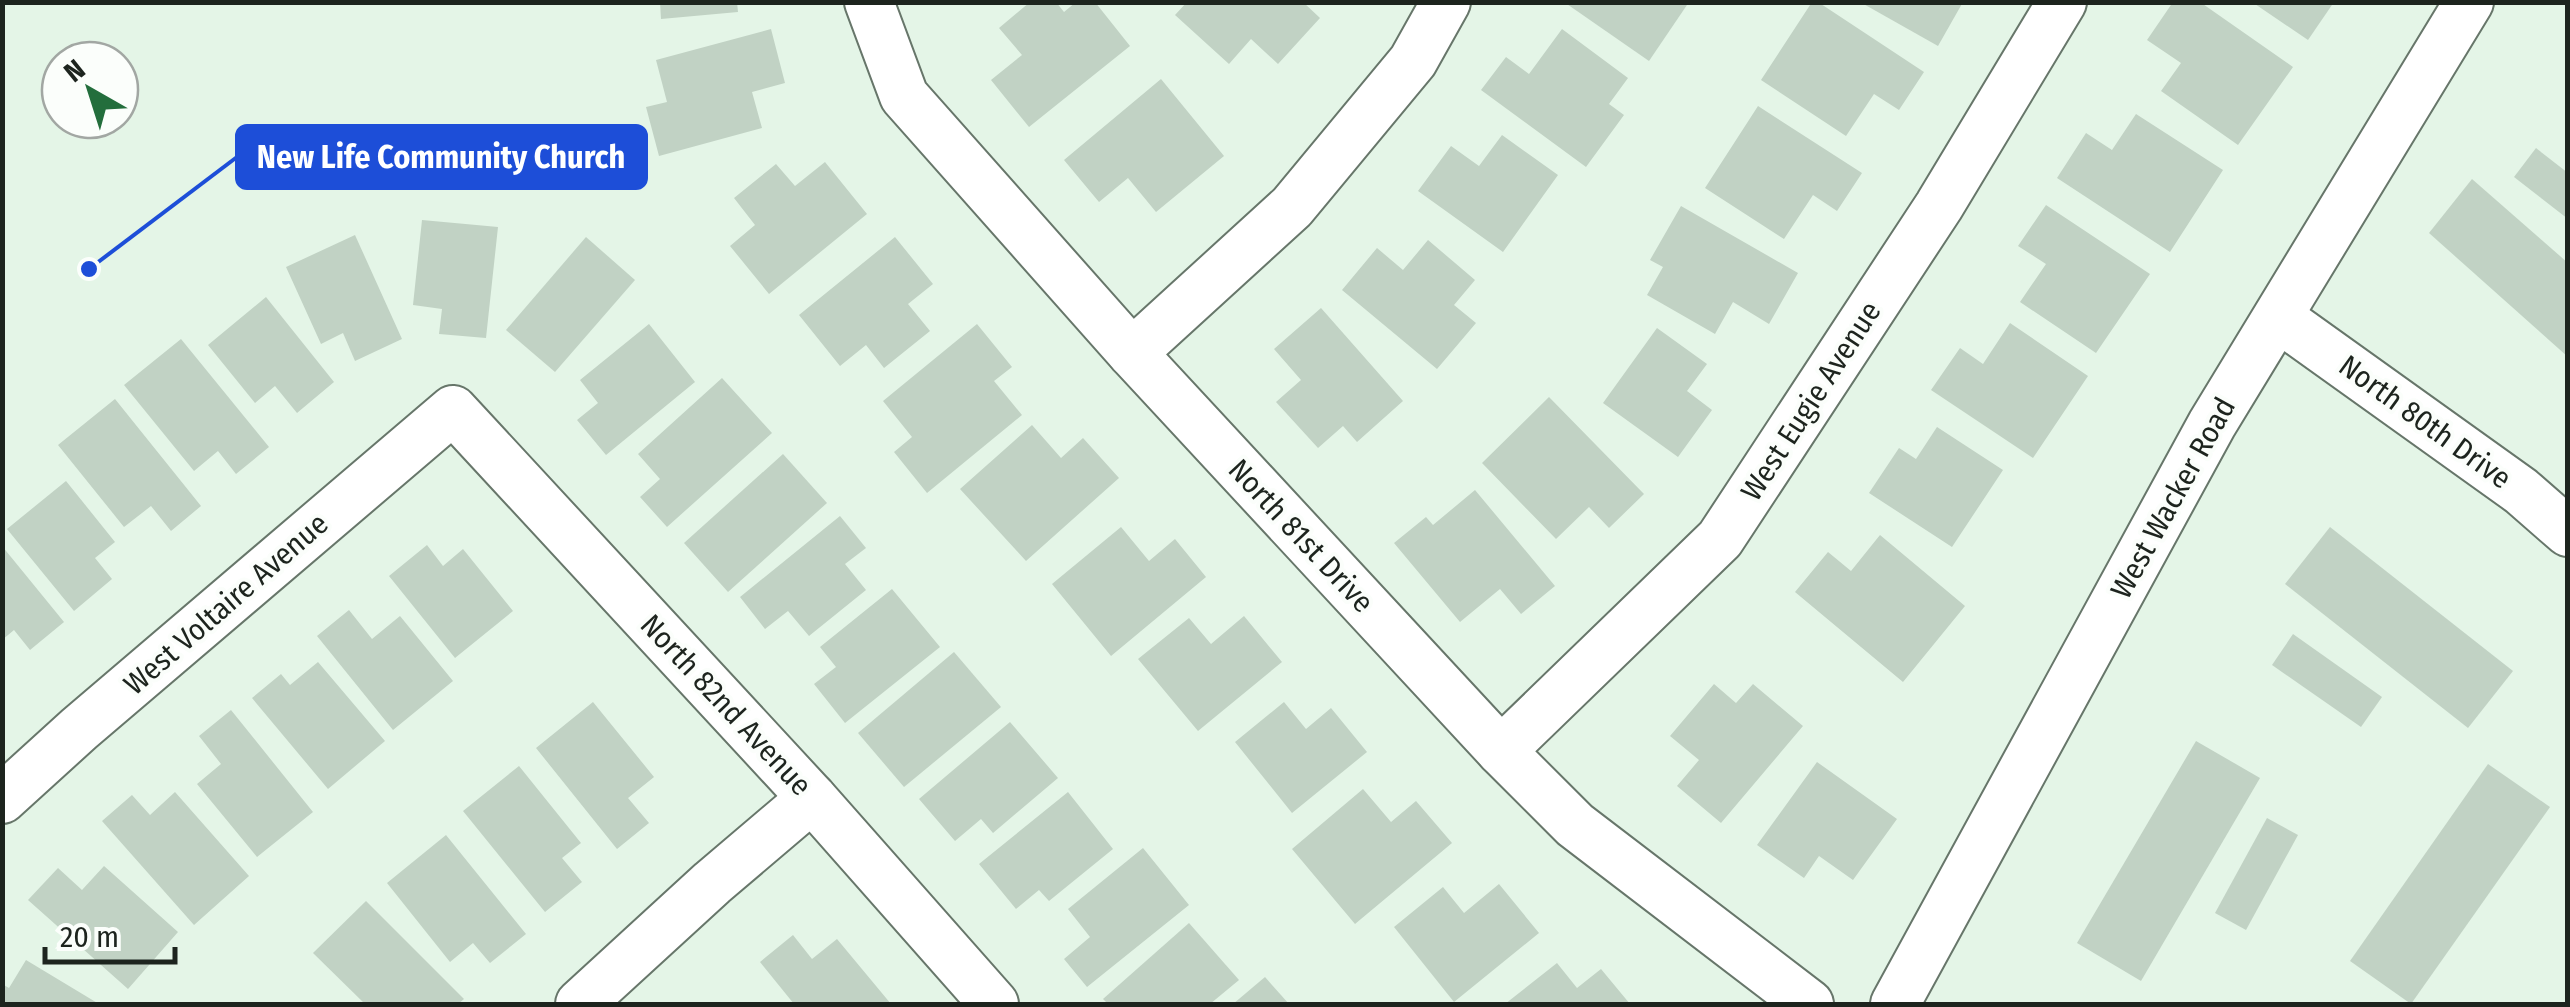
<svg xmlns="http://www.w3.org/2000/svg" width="2570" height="1007" viewBox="0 0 2570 1007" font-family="'Fira Sans Condensed',sans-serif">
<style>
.building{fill:#c1d2c4}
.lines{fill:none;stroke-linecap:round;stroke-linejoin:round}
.minor-casing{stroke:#67766a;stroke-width:52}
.minor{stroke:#fff;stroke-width:48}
.labels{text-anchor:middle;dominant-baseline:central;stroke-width:8;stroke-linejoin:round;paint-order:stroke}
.street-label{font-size:30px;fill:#1d241e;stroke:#fbfefb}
.leader{fill:none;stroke:#1d4ed8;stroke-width:4}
.callout-dot{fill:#1d4ed8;stroke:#fbfefb;stroke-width:4}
.callout{fill:#1d4ed8;stroke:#1d4ed8;stroke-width:4}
.callout-label{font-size:32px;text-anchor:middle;font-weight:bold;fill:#fff}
</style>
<rect width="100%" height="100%" fill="#e4f5e7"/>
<g class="building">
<path d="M660,2H737L738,12L661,19Z"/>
<path d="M1030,2H1056L1064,12L1076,2H1095L1130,46L1029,127L991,80L1022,55L999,28Z"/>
<path d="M1187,2H1303L1320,18L1278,64L1251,39L1229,64L1175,15Z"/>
<path d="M1564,2H1689L1649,61Z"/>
<path d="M1812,2H1818L1924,72L1899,110L1874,94L1846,136L1761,80Z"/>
<path d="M1860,2H1963L1938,46Z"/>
<path d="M2173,2H2200L2293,67L2238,145L2161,91L2181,63L2147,40Z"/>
<path d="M2252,2H2334L2308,40Z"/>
<path d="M771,29L785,83L752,92L762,128L659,156L646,107L667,102L656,60Z"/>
<path d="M1562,29L1628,78L1609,104L1624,115L1586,167L1481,90L1506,57L1529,74Z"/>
<path d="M1161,79L1224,156L1156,212L1128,178L1099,202L1064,160Z"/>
<path d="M1758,106L1862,173L1837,211L1813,195L1784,239L1705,188Z"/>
<path d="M2136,114L2223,170L2170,252L2057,178L2086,133L2112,150Z"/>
<path d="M1502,135L1558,175L1503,252L1418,191L1451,146L1479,166Z"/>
<path d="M2536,148L2568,173V219L2514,177Z"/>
<path d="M825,162L867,214L769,294L730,246L755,225L734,198L776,164L795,186Z"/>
<path d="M2472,179L2568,263V357L2429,233Z"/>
<path d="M2046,205L2150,274L2096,353L2020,302L2046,264L2018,246Z"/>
<path d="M1681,206L1798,273L1769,324L1733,302L1715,334L1647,295L1663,267L1650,260Z"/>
<path d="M422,220L498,227L486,338L439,334L442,309L413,305Z"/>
<path d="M355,235L402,339L355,361L343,333L321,344L286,267Z"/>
<path d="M586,237L635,280L555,372L506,330Z"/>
<path d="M895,237L933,284L908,304L930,331L884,368L866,345L840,366L799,315Z"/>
<path d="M1428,240L1475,280L1454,305L1476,323L1437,369L1342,290L1377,248L1403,270Z"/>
<path d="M266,297L334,382L297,413L275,386L255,403L208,345Z"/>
<path d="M1321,308L1403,401L1357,442L1343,426L1318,448L1276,402L1301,380L1274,349Z"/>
<path d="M2010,323L2088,376L2033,458L1931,390L1960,348L1983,364Z"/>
<path d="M649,324L695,382L606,455L577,420L598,403L580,380Z"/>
<path d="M977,324L1012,367L994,381L1022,415L927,493L894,452L912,437L883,401Z"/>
<path d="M1657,328L1707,364L1687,391L1712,410L1678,457L1603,403Z"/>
<path d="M181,339L269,447L236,474L218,451L194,471L124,385Z"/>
<path d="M722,378L772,433L667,527L640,497L660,479L638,454Z"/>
<path d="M1549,397L1644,494L1609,528L1589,507L1556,539L1482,463Z"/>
<path d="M115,399L201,506L171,531L151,506L124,527L58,445Z"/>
<path d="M1032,425L1061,458L1083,438L1119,478L1026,561L960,489Z"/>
<path d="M1937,427L2003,470L1952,547L1869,493L1899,448L1916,459Z"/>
<path d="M783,454L827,503L728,592L684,543Z"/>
<path d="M66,481L115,542L95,558L112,579L74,611L7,529Z"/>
<path d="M1475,490L1555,586L1521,614L1500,589L1460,622L1394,543L1426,517L1433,525Z"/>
<path d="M840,516L866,548L845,564L866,590L809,636L788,611L765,629L740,597Z"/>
<path d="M1121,527L1149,561L1175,539L1206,577L1111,656L1052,584Z"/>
<path d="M2330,527L2513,671L2468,728L2285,584Z"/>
<path d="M1880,535L1965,606L1903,682L1795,592L1828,552L1851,571Z"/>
<path d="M427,545L443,566L463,549L513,611L455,658L389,576Z"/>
<path d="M2,546L64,622L30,650L14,630L2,640Z"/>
<path d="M892,589L940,647L845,723L814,684L836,667L820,647Z"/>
<path d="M349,610L372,639L400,616L453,681L393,730L317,636Z"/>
<path d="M1244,616L1282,662L1198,731L1138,659L1189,618L1211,644Z"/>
<path d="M2293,634L2382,697L2361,727L2272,665Z"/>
<path d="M954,652L1001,707L904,787L858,733Z"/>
<path d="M318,662L385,741L328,789L252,698L281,674L290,685Z"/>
<path d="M1714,684L1736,703L1753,684L1803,726L1721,823L1677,786L1699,760L1670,736Z"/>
<path d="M593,702L654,777L628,798L649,823L617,849L536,748Z"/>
<path d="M1284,702L1306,729L1331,708L1367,752L1292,813L1235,742Z"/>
<path d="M231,710L313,812L257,857L197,784L221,764L199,736Z"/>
<path d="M1010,722L1058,778L993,833L981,819L955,841L919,799Z"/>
<path d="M2196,741L2260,778L2141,981L2077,943Z"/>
<path d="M1817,762L1897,819L1853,880L1819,856L1804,878L1757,845Z"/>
<path d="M2488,764L2550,807L2411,1004L2350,961Z"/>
<path d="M519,766L581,843L562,858L582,882L545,912L463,811Z"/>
<path d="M1363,789L1391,822L1416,801L1452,843L1355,924L1292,849Z"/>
<path d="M175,792L249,876L194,925L102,821L132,795L150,815Z"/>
<path d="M1068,792L1113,849L1049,901L1039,890L1016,909L979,864Z"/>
<path d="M2267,818L2298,835L2246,930L2215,913Z"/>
<path d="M446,835L526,934L490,963L473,943L450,962L387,883Z"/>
<path d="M1143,848L1189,905L1087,987L1064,959L1090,937L1068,909Z"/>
<path d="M104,866L178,932L128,989L28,900L58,868L82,890Z"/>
<path d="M1499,884L1539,933L1454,1002L1394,927L1443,887L1464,913Z"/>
<path d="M366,901L464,999L458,1004H365L313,953Z"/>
<path d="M1189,923L1239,980L1210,1004H1108L1103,999Z"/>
<path d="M793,935L812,959L837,939L891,1004H794L760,962Z"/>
<path d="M26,960L99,1004H2V984L9,988Z"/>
<path d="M1557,963L1577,988L1601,969L1630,1004H1505Z"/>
<path d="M1265,977L1289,1004H1233Z"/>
</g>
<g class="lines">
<defs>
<g id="minor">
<path d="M869,2L904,96L1132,353L1501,751L1575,825L1809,1004"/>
<path d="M2278,317L2521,491L2568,532"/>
<path d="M1132,353L1292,207L1413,61L1446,2"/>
<path d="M1501,751L1720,539L1939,206L2062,2"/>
<path d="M2,799L79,729L453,410L812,798L994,1004"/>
<path d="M580,1004L712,883L812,798"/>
<path d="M1895,1004L2212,424L2469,2"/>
</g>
</defs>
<use href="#minor" class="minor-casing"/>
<use href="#minor" class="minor"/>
</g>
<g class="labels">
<g class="street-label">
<text transform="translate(1811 401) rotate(-57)">West Eugie Avenue</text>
<text transform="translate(2425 422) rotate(36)">North 80th Drive</text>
<text transform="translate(2173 498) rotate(-61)">West Wacker Road</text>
<text transform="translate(1301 536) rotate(47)">North 81st Drive</text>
<text transform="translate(226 604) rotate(-41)">West Voltaire Avenue</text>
<text transform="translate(726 705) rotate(47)">North 82nd Avenue</text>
</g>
</g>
<path class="leader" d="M89 269L237 157"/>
<circle class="callout-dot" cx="89" cy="269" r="10"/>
<rect class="callout" x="237" y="126" width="409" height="62" rx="10"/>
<g class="callout-label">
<text x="441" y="168">New Life Community Church</text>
</g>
<rect width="2570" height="1007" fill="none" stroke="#1d241e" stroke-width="10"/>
<g transform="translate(90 90) rotate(321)"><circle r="48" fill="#fbfefb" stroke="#a2a7a3" stroke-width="2.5"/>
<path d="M0-8L18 38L0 25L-18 38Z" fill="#236e3c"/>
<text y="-15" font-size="28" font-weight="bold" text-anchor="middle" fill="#1d241e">N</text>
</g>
<path d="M45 947v15h130v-15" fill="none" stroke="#1d241e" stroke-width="5"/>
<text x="60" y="947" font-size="30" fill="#1d241e" stroke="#fbfefb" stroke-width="8" paint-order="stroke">20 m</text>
</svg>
